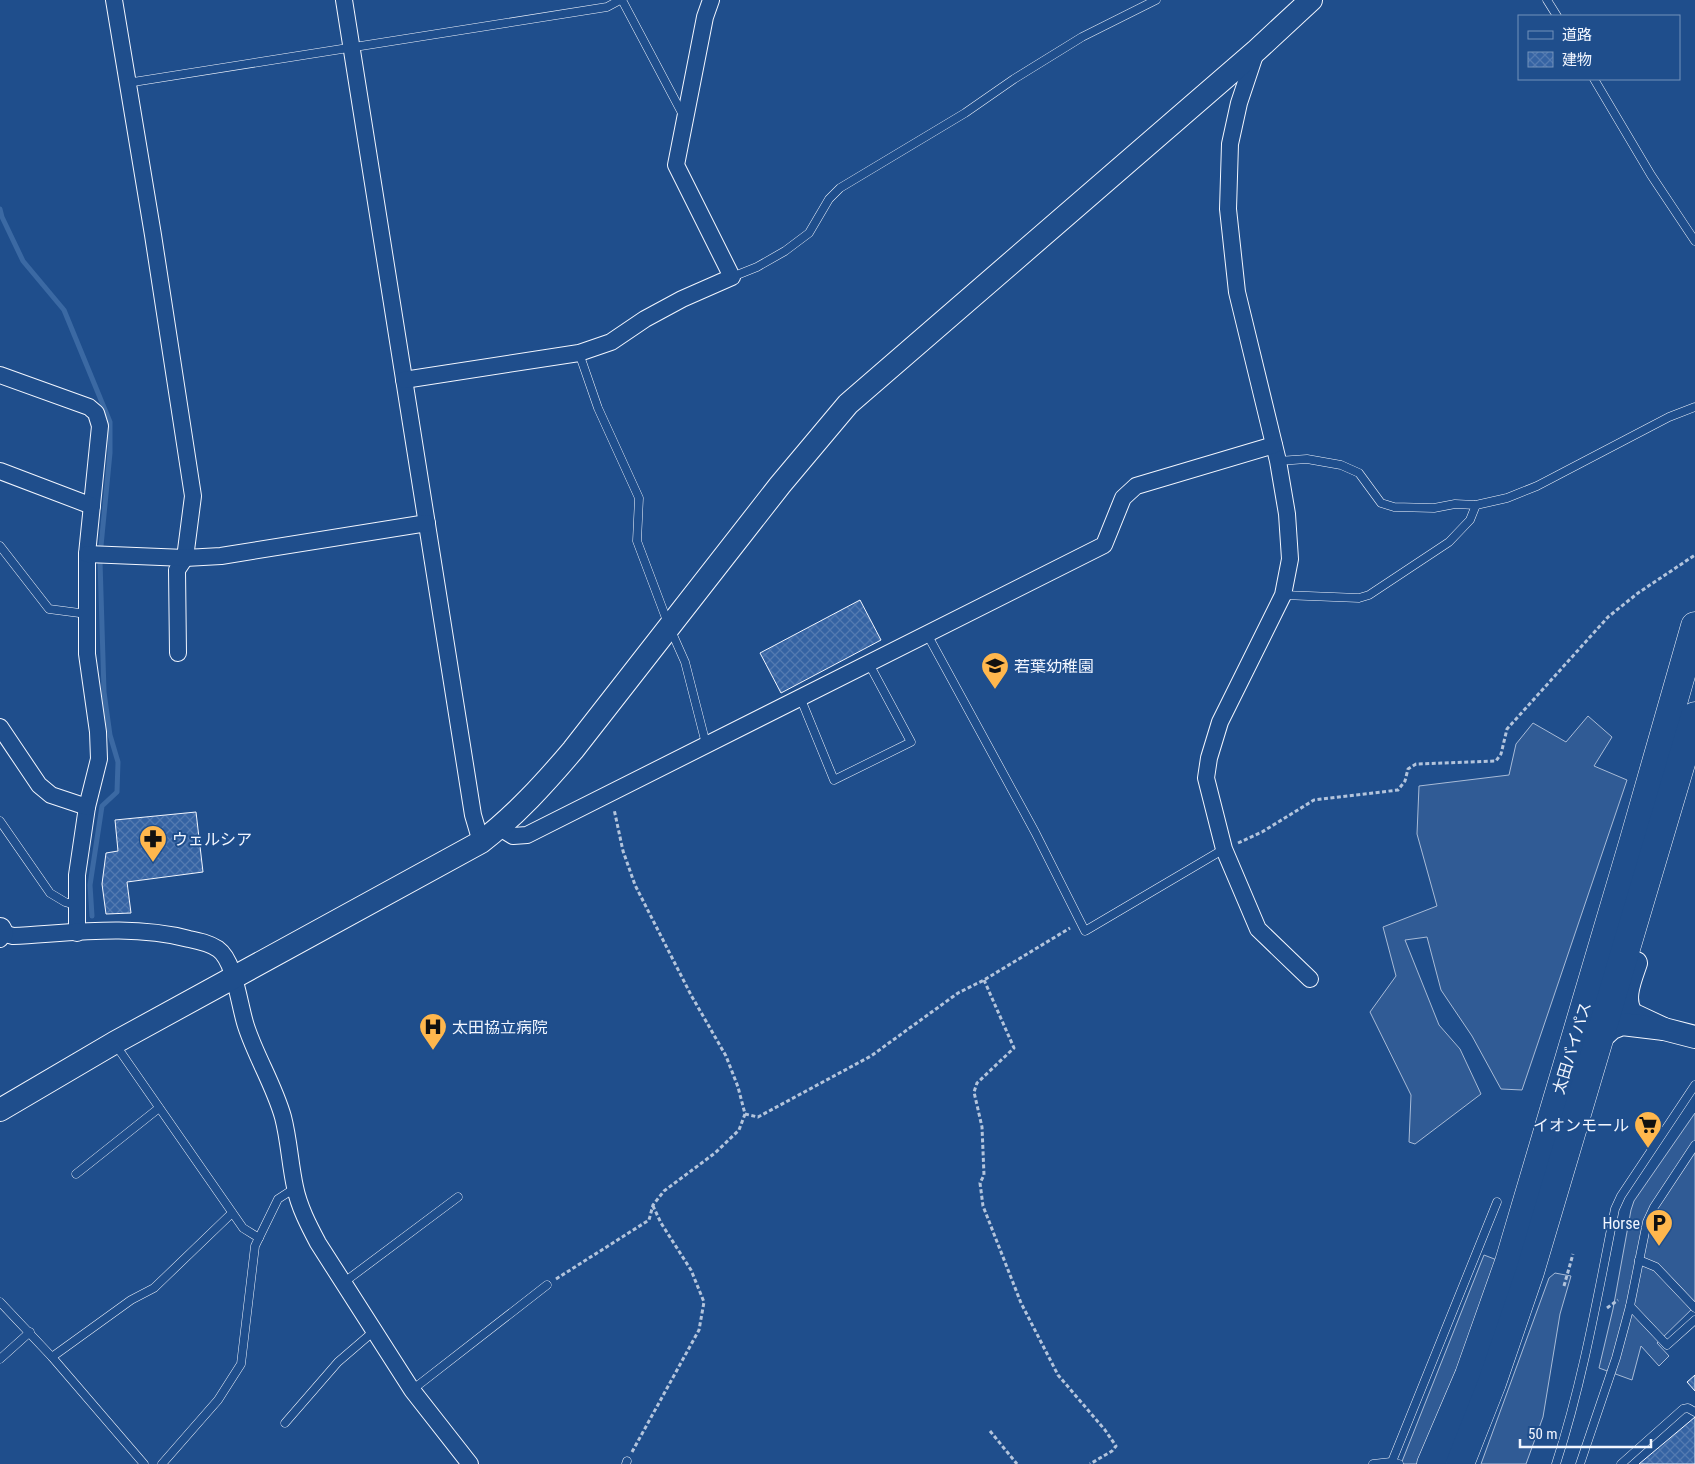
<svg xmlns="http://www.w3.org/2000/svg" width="1695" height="1464" viewBox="0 0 1695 1464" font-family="'Roboto Condensed','Noto Sans JP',sans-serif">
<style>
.parking{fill:#305b95;stroke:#a8bbd7}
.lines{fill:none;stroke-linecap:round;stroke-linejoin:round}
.stream{stroke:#3b69a3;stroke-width:5}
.building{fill:url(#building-cross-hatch);stroke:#f2f6ff}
.lane-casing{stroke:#f2f6ff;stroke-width:9}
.street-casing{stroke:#f2f6ff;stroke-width:18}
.secondary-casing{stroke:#f2f6ff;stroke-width:24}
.highway-casing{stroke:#f2f6ff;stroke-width:29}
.path{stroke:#b3c4dc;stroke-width:3;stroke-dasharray:4 2.5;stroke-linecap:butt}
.lane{stroke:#1f4e8c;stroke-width:8}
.street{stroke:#1f4e8c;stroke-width:16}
.secondary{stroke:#1f4e8c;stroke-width:22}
.highway{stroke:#1f4e8c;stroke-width:28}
.labels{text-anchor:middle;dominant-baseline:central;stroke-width:4;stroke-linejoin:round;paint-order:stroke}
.poi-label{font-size:16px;fill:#f2f6ff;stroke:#1f4e8c;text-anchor:start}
.street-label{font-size:16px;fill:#f2f6ff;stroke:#1f4e8c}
</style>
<defs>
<pattern id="building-cross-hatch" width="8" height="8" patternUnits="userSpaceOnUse" patternTransform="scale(1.25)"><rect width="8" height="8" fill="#3563a3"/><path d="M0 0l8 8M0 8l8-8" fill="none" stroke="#537ab1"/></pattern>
</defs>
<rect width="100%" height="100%" fill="#1f4e8c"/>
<g class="parking">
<path d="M1588,716L1612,737L1594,766L1627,780L1522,1090L1501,1089L1472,1036L1441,990L1427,937L1405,940L1439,1025L1460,1049L1481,1094L1415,1144L1409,1142L1411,1095L1370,1012L1396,976L1383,927L1437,906L1417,834L1419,786L1509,775L1516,744L1533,723L1566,742Z"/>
<path d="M1695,1113V1306L1657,1343L1669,1356L1659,1366L1641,1346L1632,1380L1599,1368L1613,1309L1631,1210L1634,1201Z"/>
<path d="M1484,1255L1497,1260L1474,1326L1420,1464H1401Z"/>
<path d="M1555,1273L1571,1276L1560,1314L1543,1417L1526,1464H1481L1549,1278Z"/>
</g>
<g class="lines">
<g class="stream">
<path d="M0,209L2,217L23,261L64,310L110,422V453L101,546"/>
<path d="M92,916L90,885L102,806L117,792L118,762L110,735L104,692L100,561"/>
</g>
</g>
<g class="building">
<path d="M860,600L881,640L781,693L760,653Z"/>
<path d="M196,812L203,872L127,882L131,913L106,914L102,884L106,853L118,851L115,820Z"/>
<path d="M1695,1375V1391L1687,1382Z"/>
<path d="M1695,1417V1464H1639Z"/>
</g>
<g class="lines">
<defs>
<g id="lane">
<path d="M622,0L683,115"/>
<path d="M1547,0L1557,16"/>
<path d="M1594,79L1651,175L1695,241"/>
<path d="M127,83L607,7L620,0"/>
<path d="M732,277L757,267L785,251L809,233L829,199L840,188L965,113L1014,79L1082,37L1156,0"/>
<path d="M579,353L598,408L639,498L637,541L669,626L685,662L706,744"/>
<path d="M1278,461L1307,459L1341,465L1359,473L1381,503L1394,507L1434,508L1455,504L1476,505L1507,498L1537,486L1669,417L1695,407"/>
<path d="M0,546L49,609L87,614"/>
<path d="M1283,595L1359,598L1369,595L1449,542L1470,520L1476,505"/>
<path d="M927,634L1035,832L1085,931L1224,849"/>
<path d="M800,697L834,780L911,742L868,662"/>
<path d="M0,821L50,893L65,902L78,906"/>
<path d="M115,1044L243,1228L259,1238"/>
<path d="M76,1174L159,1108"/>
<path d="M1639,1260L1656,1267L1695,1308"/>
<path d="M343,1283L458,1197"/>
<path d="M0,1302L52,1357L144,1464"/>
<path d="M1630,1306L1667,1345L1695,1320"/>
<path d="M52,1357L131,1300L154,1288L232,1213"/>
<path d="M0,1359L30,1332"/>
<path d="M412,1390L547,1285"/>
<path d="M285,1423L338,1362L374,1331"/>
<path d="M162,1464L218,1400L241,1364L255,1246L278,1199L295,1188"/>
<path d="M626,1464L627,1461"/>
<path d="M1373,1464L1391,1462L1399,1464"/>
<path d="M1391,1464L1497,1202"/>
<path d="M1556,1464C1583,1381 1598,1294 1615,1209L1621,1196L1695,1085"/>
<path d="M1580,1464L1616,1358L1630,1306L1647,1222L1654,1207L1695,1145"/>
<path d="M1621,1464L1683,1409L1688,1408L1695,1412"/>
</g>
<g id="street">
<path d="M114,0L153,235L193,496L185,558L177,570L178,653"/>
<path d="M344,0L473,815L481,842"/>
<path d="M1256,52L1239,103L1230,144L1228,209L1237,292L1278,461L1287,514L1290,559L1283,595L1220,722L1209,758L1206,778L1224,849L1258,929L1310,979"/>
<path d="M0,375L89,407L96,413L100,426L87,554V654L98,732L99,759L87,807L77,875V933"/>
<path d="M404,380L579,353L611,342L645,319L682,299L732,277L676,165L705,17L711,0"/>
<path d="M0,471L92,506"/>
<path d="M87,554L185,558L221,556L427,523"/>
<path d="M0,727L39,785L51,795L87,807"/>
<path d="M500,828L513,836L527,835L1104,545L1123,498L1136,486L1274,445"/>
<path d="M0,939L2,933L13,936C72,933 131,924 189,939C199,941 209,943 218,949C235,961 239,1005 246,1026C256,1057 274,1085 283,1117C289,1140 290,1164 295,1187C299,1207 309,1226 318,1243L412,1390L470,1464"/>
</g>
<g id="secondary">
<path d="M0,929L2,933"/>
<path d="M1636,963C1631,978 1621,1000 1632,1014L1664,1029"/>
<path d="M1600,1039L1612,1028L1622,1024L1664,1029L1695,1037"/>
<path d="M0,1110L114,1043L481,842C516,815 545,783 573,750L780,485L848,404L1257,50L1311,0"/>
</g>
<g id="highway">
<path d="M1431,1464L1469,1375L1509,1262L1633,843L1695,626"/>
<path d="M1460,1464L1492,1383L1530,1272L1695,716"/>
</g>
</defs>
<use href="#lane" class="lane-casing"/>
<use href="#street" class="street-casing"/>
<use href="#secondary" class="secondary-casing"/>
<use href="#highway" class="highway-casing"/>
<g class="path">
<path d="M1238,843L1262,832L1314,800L1398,790L1405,781L1408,769L1416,764L1496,761L1501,754L1507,729L1608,617L1638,593L1695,555"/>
<path d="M984,980L1014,1048L977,1083L974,1092L982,1127L984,1175L980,1183L983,1206L1021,1303L1058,1375L1105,1430L1116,1446L1112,1451L1090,1464"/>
<path d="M745,1114L758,1117L871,1056L958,993L984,980L1070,928"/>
<path d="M556,1279L649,1220L653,1205L664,1191L715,1153L739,1130L745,1114L738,1087L726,1056L691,995L635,885L623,851L614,809"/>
<path d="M1564,1286L1573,1254"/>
<path d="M1607,1308L1618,1300"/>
<path d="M990,1431L1017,1464"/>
<path d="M632,1452L699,1330L704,1302L691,1270L661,1223L653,1206"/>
</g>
<use href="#lane" class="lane"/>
<use href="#street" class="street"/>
<use href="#secondary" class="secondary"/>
<use href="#highway" class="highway"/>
</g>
<defs>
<symbol id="school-pin" viewBox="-11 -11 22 30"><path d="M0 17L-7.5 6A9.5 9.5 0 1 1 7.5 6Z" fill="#ffb74d" stroke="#1f4e8c"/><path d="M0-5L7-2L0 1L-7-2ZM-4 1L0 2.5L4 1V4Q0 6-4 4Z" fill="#111"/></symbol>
<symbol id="pharmacy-pin" viewBox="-11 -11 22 30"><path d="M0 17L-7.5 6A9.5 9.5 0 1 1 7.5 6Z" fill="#ffb74d" stroke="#1f4e8c"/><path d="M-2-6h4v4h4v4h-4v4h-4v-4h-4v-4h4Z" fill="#111"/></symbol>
<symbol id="hospital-pin" viewBox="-11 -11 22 30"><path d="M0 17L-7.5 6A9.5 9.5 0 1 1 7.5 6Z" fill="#ffb74d" stroke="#1f4e8c"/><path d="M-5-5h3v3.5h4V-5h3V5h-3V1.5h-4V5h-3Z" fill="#111"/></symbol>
<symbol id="supermarket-pin" viewBox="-11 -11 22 30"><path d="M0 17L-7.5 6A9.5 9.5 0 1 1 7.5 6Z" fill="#ffb74d" stroke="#1f4e8c"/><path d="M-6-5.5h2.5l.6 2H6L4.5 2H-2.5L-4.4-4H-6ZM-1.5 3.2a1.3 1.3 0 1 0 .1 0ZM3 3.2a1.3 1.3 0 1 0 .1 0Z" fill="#111"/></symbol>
<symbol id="parking-pin" viewBox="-11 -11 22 30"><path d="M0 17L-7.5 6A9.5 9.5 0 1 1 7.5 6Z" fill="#ffb74d" stroke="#1f4e8c"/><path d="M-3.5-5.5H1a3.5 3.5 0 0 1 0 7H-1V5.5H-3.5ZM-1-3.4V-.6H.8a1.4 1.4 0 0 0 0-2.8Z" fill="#111"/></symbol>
</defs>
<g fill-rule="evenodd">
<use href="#school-pin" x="979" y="650" width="32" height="43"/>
<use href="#pharmacy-pin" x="137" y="823" width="32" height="43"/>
<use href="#hospital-pin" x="417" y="1011" width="32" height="43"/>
<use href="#supermarket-pin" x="1632" y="1109" width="32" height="43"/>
<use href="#parking-pin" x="1643" y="1207" width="32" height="43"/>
</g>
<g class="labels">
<g class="poi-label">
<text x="1014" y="666">若葉幼稚園</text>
<text x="172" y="839">ウェルシア</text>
<text x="452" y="1027">太田協立病院</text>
<text x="1629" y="1125" text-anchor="end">イオンモール</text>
<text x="1640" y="1223" text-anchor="end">Horse</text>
</g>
<g class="street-label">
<text transform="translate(1572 1048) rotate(-73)">太田バイパス</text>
</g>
</g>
<rect x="1518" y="15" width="162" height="65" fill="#1f4e8c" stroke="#7391ba"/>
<rect x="1528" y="31" width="25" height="8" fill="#1f4e8c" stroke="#7391ba"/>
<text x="1562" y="40" font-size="15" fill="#f2f6ff">道路</text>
<rect x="1528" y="52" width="25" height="15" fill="url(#building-cross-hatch)" stroke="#7391ba"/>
<text x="1562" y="65" font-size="15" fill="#f2f6ff">建物</text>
<path d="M1520 1439v8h131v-8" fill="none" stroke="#f2f6ff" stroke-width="2.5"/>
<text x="1528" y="1439" font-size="15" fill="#f2f6ff" stroke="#1f4e8c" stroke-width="4" paint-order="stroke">50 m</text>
</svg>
